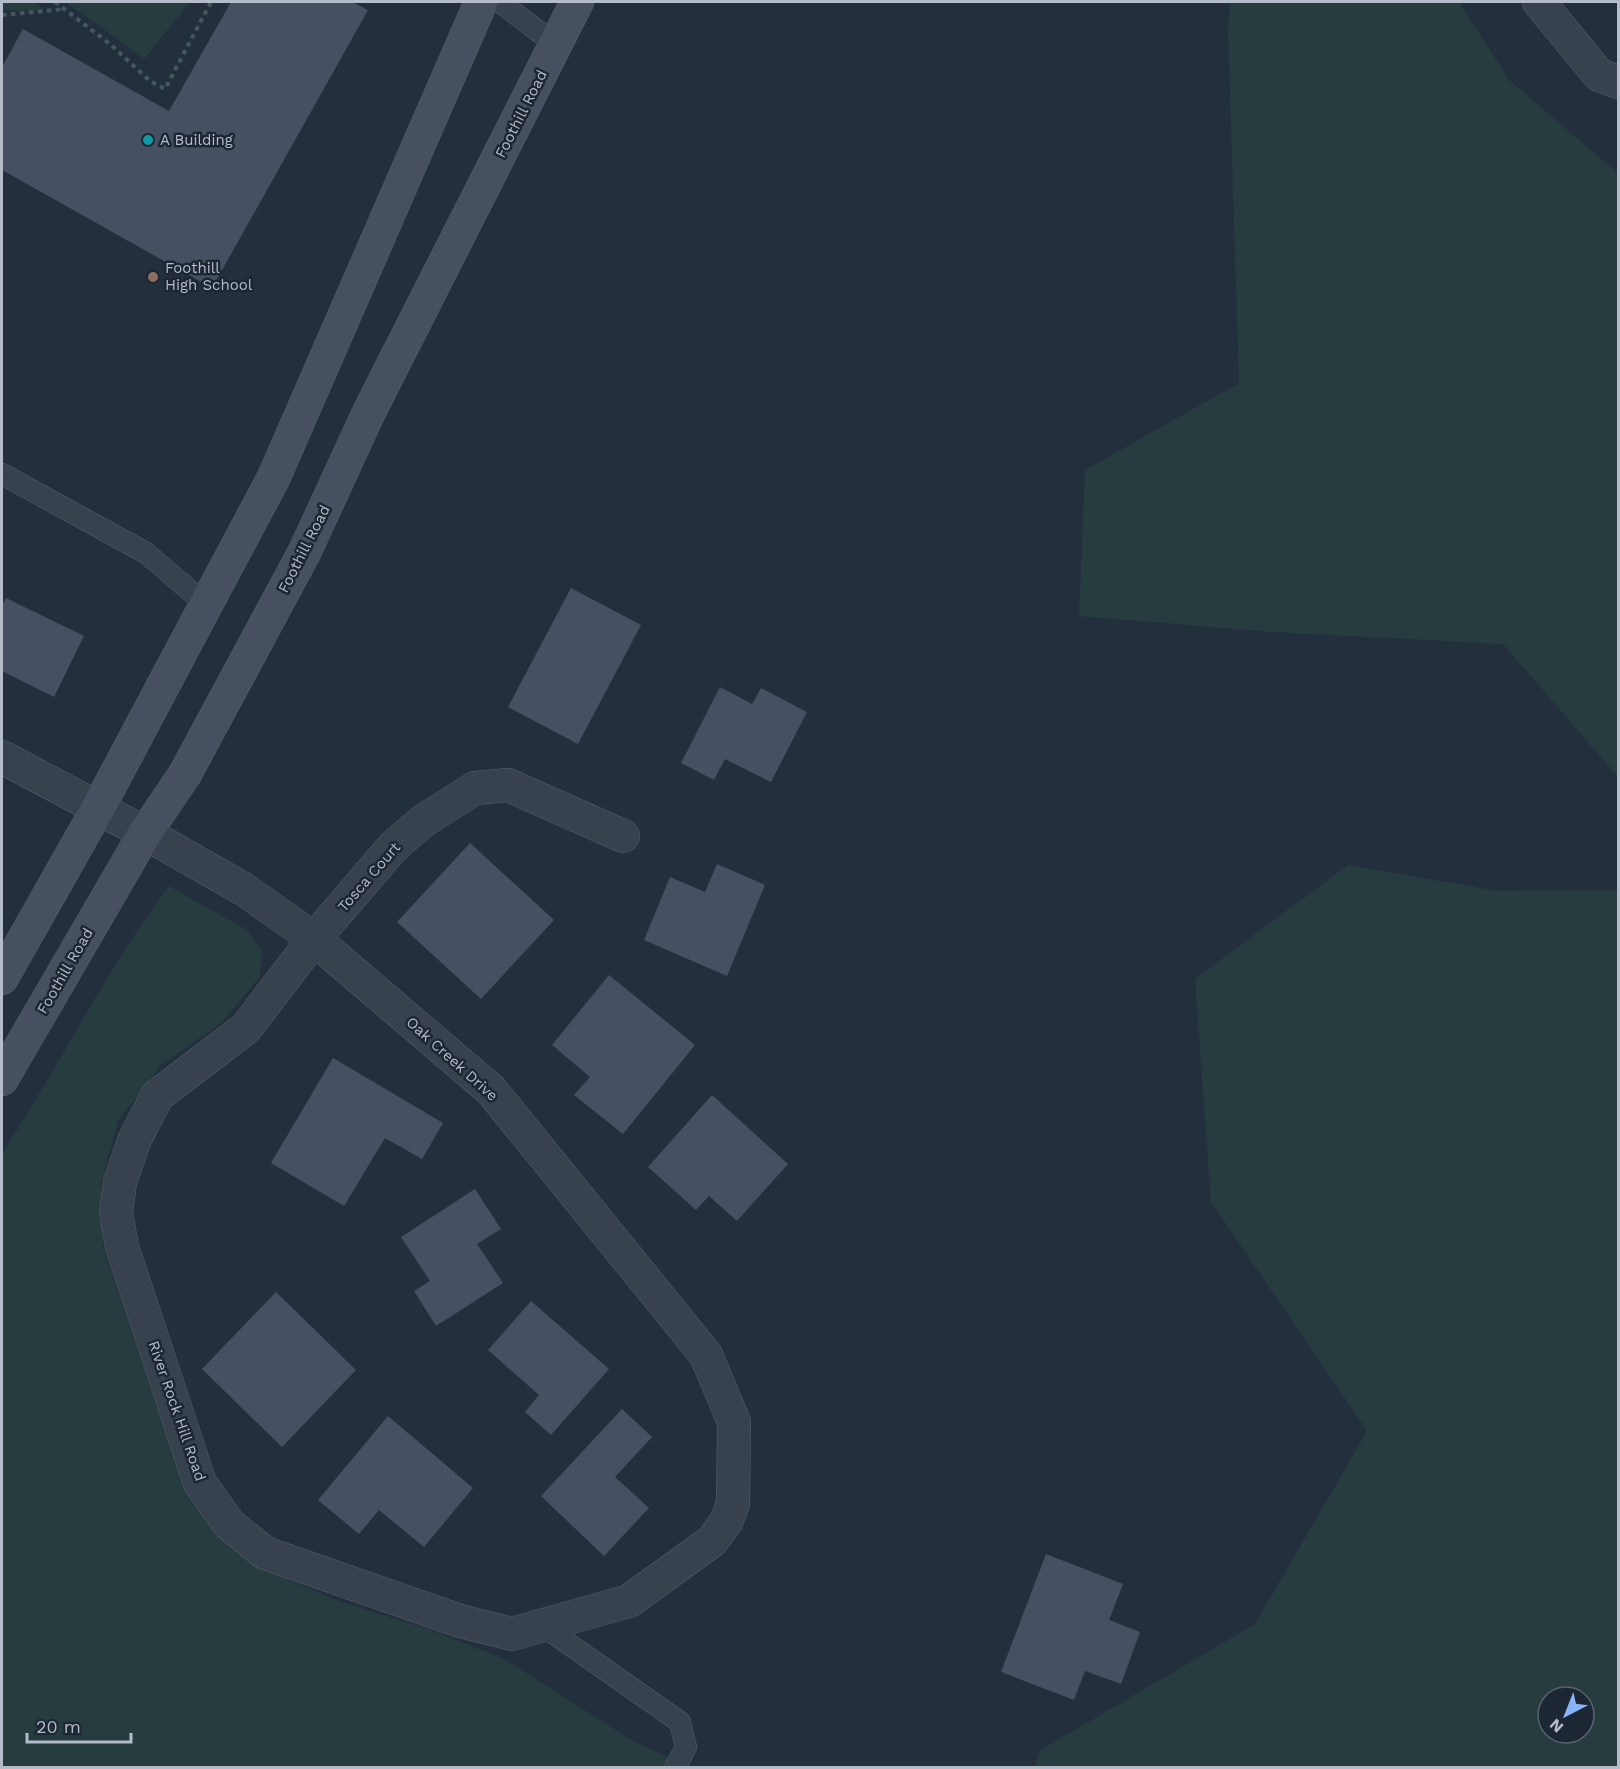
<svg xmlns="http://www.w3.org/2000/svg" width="1620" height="1769" viewBox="0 0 1620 1769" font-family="'Work Sans',sans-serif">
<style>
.green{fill:#263c3f;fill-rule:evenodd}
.building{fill:#455162}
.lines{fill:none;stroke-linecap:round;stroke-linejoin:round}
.service-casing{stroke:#565f6c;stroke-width:22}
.minor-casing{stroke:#565f6c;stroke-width:34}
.secondary-casing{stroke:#565f6c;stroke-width:34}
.path{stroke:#44595c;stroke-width:4;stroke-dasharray:4.5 4.5;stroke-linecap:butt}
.service{stroke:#38414e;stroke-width:21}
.minor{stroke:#38414e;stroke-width:33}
.secondary{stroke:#465061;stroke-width:33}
.culture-dot{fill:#0f9aa8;stroke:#1d2633;stroke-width:2}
.education-dot{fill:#8d6e63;stroke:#1d2633;stroke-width:2}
.labels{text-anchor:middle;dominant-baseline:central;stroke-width:5;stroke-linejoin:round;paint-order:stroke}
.street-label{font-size:15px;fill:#b4bcc9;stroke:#1d2633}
.poi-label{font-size:15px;fill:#b4bcc9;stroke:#1d2633;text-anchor:start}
</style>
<rect width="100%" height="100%" fill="#242f3e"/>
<g class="green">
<path d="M2,2H35L46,11L2,10Z"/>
<path d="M66,2H190L144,59Z"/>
<path d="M1230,2H1459L1509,80L1618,173V777L1503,644L1272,632L1079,616L1085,470L1239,383L1228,30Z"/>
<path d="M1348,865L1498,891L1618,890V1767H1035L1039,1751L1255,1624L1367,1431L1211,1202L1195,979ZM1548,1697H1584V1733H1548Z"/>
<path d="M169,886L247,930L262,952L260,977L220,1024L160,1066L118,1121L101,1184L103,1248L162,1423L196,1501L260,1567L336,1600L431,1630L504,1659L638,1744L691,1767L2,1768V1153C60,1066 106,969 169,886Z"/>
</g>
<g class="building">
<path d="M231,2H352L368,10L212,288L2,170V67L23,29L169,111Z"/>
<path d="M571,588L641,625L578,744L508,707Z"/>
<path d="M6,598L84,636L54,697L2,671V606Z"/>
<path d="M720,687L752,704L761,688L807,712L771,782L725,759L714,780L681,763Z"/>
<path d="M470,843L554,920L481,999L397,922Z"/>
<path d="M717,864L765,885L727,976L644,940L670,877L705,892Z"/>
<path d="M609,975L695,1045L623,1134L574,1095L590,1077L552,1045Z"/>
<path d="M333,1058L443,1123L422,1159L385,1138L344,1206L271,1163Z"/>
<path d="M712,1095L788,1164L737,1221L709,1196L696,1210L648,1167Z"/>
<path d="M475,1189L501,1229L477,1244L503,1283L436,1326L414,1291L430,1281L401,1237Z"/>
<path d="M276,1292L356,1370L282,1447L202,1369Z"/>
<path d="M531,1301L609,1369L551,1435L525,1412L539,1395L488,1350Z"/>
<path d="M622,1409L652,1437L615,1477L649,1508L604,1556L541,1496Z"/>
<path d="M388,1416L473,1488L424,1547L379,1510L359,1534L318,1500Z"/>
<path d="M1046,1554L1123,1584L1109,1620L1140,1632L1121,1684L1085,1671L1074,1700L1001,1672Z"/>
</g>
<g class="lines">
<defs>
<g id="service">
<path d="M500,2L556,45"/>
<path d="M2,474L146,553L208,606"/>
<path d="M543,1626L680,1722L686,1747L675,1768"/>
</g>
<g id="minor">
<path d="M1539,2L1599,75L1618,82"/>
<path d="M2,757L145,833L245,890L314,939L491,1090L706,1355L734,1422L733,1504L726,1522L712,1541L629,1601L512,1634L460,1621L265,1553L229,1524L200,1483L122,1247L116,1212L120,1182L134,1141L157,1096L246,1028L314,939L393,847L423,821L475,788L508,785L623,836"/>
</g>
<g id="secondary">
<path d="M2,978L97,810L274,477L481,2"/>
<path d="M2,1079L145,833L185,774L305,551L369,412L577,2"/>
</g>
</defs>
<use href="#service" class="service-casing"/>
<use href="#minor" class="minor-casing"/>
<use href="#secondary" class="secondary-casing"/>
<g class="path">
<path d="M55,2L110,44L150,81L165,89L211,2"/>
<path d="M2,15L65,9"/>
</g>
<use href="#service" class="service"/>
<use href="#minor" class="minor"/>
<use href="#secondary" class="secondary"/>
</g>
<circle class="culture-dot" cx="148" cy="140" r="6"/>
<circle class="education-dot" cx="153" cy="277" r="6"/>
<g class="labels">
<g class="street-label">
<text transform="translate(521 114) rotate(-63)">Foothill Road</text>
<text transform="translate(304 549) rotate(-63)">Foothill Road</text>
<text transform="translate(369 877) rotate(-49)">Tosca Court</text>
<text transform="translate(65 971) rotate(-60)">Foothill Road</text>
<text transform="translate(452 1059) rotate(42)">Oak Creek Drive</text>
<text transform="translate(177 1411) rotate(71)">River Rock Hill Road</text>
</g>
<g class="poi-label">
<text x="160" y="140">A Building</text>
<text x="165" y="268">Foothill<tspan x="165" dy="17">High School</tspan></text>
</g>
</g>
<rect width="1620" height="1769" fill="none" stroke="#b4bcc9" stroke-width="6"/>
<g transform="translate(1566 1715) rotate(222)"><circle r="28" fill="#1d2633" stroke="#59626f" stroke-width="1.5"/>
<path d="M0-4.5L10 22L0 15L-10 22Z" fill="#8ab4f8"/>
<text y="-9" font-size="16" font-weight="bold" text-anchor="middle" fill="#b4bcc9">N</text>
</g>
<path d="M27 1733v9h104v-9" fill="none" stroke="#b4bcc9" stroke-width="3"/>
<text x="36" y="1733" font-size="18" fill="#b4bcc9" stroke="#1d2633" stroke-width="4.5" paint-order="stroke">20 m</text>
</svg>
